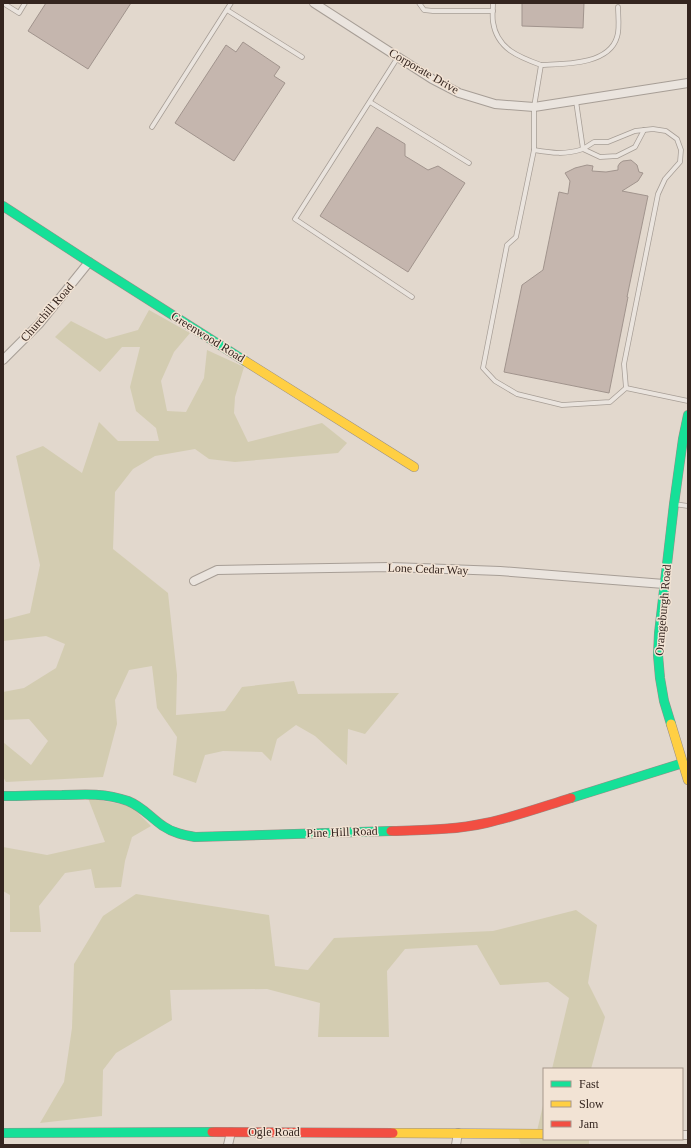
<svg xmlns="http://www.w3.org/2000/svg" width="691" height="1148" viewBox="0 0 691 1148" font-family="'Times New Roman',serif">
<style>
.green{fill:#d3ccb1}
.building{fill:#c5b6ae;stroke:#a1948d}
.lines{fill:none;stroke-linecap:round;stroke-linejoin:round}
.lane-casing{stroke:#a79e96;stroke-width:5.5}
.street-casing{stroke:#a79e96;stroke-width:10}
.fast-casing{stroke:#968d86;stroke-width:10}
.slow-casing{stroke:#968d86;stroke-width:10}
.jam-casing{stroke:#968d86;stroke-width:10}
.lane{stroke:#eae4de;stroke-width:4}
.street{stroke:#eae4de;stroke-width:8}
.fast{stroke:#16e098;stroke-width:9}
.slow{stroke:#ffcf43;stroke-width:9}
.jam{stroke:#f24e42;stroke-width:9}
.labels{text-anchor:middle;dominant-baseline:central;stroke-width:3;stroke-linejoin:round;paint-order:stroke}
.street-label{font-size:12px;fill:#34251f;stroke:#f2e3d4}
</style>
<rect width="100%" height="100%" fill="#e2d8cd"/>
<g class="green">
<path d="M149,310L190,333L174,352L161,381L167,411L186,412L204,378L207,350L244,367L235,397L234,413L248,442L322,423L347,443L338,453L235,462L209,459L195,449L155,456L133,469L115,492L113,549L168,593L177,675L176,715L225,711L242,687L294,681L298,694L399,693L365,734L348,729L347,765L315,736L296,725L277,739L271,761L262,752L223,751L205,755L196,783L173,775L177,737L157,708L152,666L129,670L115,700L117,724L103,777L6,782L3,777V742L31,765L48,741L29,719L3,720V692L24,688L56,668L65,644L46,636L3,641V620L30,613L40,565L16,456L43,446L82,473L99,422L118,441H159L156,428L136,411L130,387L140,347H122L100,372L55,337L71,321L106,339L138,330Z"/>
<path d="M88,798L131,806L151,826L132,837L125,861L121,887L95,888L91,869L65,873L39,906L41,932H10V895L3,891V847L47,855L105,842Z"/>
<path d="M136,894L269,915L275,966L308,970L334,938L493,931L576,910L597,925L588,983L605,1017L591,1069H552L569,998L548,982L500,985L477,945L405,949L387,971L389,1037H318L320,1003L267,989L170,990L172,1020L116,1053L103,1070L102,1116L40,1123L64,1082L72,1028L74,964L103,916Z"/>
<path d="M544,1101V1139H589V1145H521L515,1129L537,1131Z"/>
</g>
<g class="building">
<path d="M46,3H131L88,69L28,31Z"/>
<path d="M522,3H584L583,28L522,26Z"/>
<path d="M243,42L280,67L274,76L285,83L234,161L175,123L226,45L236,52Z"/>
<path d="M377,127L405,144V156L428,170L438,166L465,183L408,272L320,216Z"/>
<path d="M631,160L637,165L639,172L643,173L638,181L622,191L648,196L627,297H628L609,393L504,372L522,285L543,270L559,192L568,194L570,181L565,173L575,168L587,165L593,166L592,171L606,172L618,170V166L620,163L623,161Z"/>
</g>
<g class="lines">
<defs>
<g id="lane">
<path d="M3,3L19,13L25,3"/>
<path d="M419,3L424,10L433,11H493"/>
<path d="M493,3C493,9 492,16 493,22C497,49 519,57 541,65L534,107V150L516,237L507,245L483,368L495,381L517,394L562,405L610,402L626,388"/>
<path d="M227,10L302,57"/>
<path d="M398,57L295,219L412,297"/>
<path d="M541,65C564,64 609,65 617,37C620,29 618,15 618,7"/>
<path d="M576,101L583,149L594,142H608L635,131L653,129L666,131L677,139L681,150L680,162L665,179L658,194L624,364L626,388"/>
<path d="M370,102L469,163"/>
<path d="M152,127L231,3"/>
<path d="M534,150C552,153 565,155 583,149L600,157L617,156L635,147L644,130"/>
<path d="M626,388L688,401"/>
<path d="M674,504L688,506"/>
</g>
<g id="street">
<path d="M314,3L432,79L459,93L495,104L534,107L688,83"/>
<path d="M3,360L39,324L89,262"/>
<path d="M194,581L217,570L390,567L420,568L500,571L664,584"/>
<path d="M682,1135H688"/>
<path d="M228,1145L231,1132"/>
<path d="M456,1145L458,1133"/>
</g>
<g id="fast">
<path d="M3,206L89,262L245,361"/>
<path d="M671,724L664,701L660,678L658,655L659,633L674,504L683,439L688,415"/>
<path d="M3,796C23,796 42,795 62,795C85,794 106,793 128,801C143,807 151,818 163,826C173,833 184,835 195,837L391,831"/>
<path d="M571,798L683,763"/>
<path d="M3,1133L212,1132"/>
</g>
<g id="slow">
<path d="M245,361L414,467"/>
<path d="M671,724L688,780"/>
<path d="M393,1133L544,1134"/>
</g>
<g id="jam">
<path d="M391,831C423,830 455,830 486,823C514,817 542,807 571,798"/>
<path d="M212,1132L393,1133"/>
</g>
</defs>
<use href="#lane" class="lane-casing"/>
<use href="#street" class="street-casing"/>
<use href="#fast" class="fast-casing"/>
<use href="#slow" class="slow-casing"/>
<use href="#jam" class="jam-casing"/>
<use href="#lane" class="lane"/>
<use href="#street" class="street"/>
<use href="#fast" class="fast"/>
<use href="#slow" class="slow"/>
<use href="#jam" class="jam"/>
</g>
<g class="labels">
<g class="street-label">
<text transform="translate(424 71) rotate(30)">Corporate Drive</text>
<text transform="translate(47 312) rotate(-49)">Churchill Road</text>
<text transform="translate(208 337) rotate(32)">Greenwood Road</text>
<text transform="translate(428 569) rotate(2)">Lone Cedar Way</text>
<text transform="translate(663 610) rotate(-85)">Orangeburgh Road</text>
<text transform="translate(342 832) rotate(-2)">Pine Hill Road</text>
<text x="274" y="1132">Ogle Road</text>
</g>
</g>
<rect width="691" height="1148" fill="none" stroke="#34251f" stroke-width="8"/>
<rect x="543" y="1068" width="140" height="72" fill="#f2e3d4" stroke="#a6978c"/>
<rect x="551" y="1081" width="20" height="6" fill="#16e098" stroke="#a6978c"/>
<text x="579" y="1088" font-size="12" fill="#34251f">Fast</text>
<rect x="551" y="1101" width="20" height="6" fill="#ffcf43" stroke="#a6978c"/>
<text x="579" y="1108" font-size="12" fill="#34251f">Slow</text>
<rect x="551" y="1121" width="20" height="6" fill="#f24e42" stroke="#a6978c"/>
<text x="579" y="1128" font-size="12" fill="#34251f">Jam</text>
</svg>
